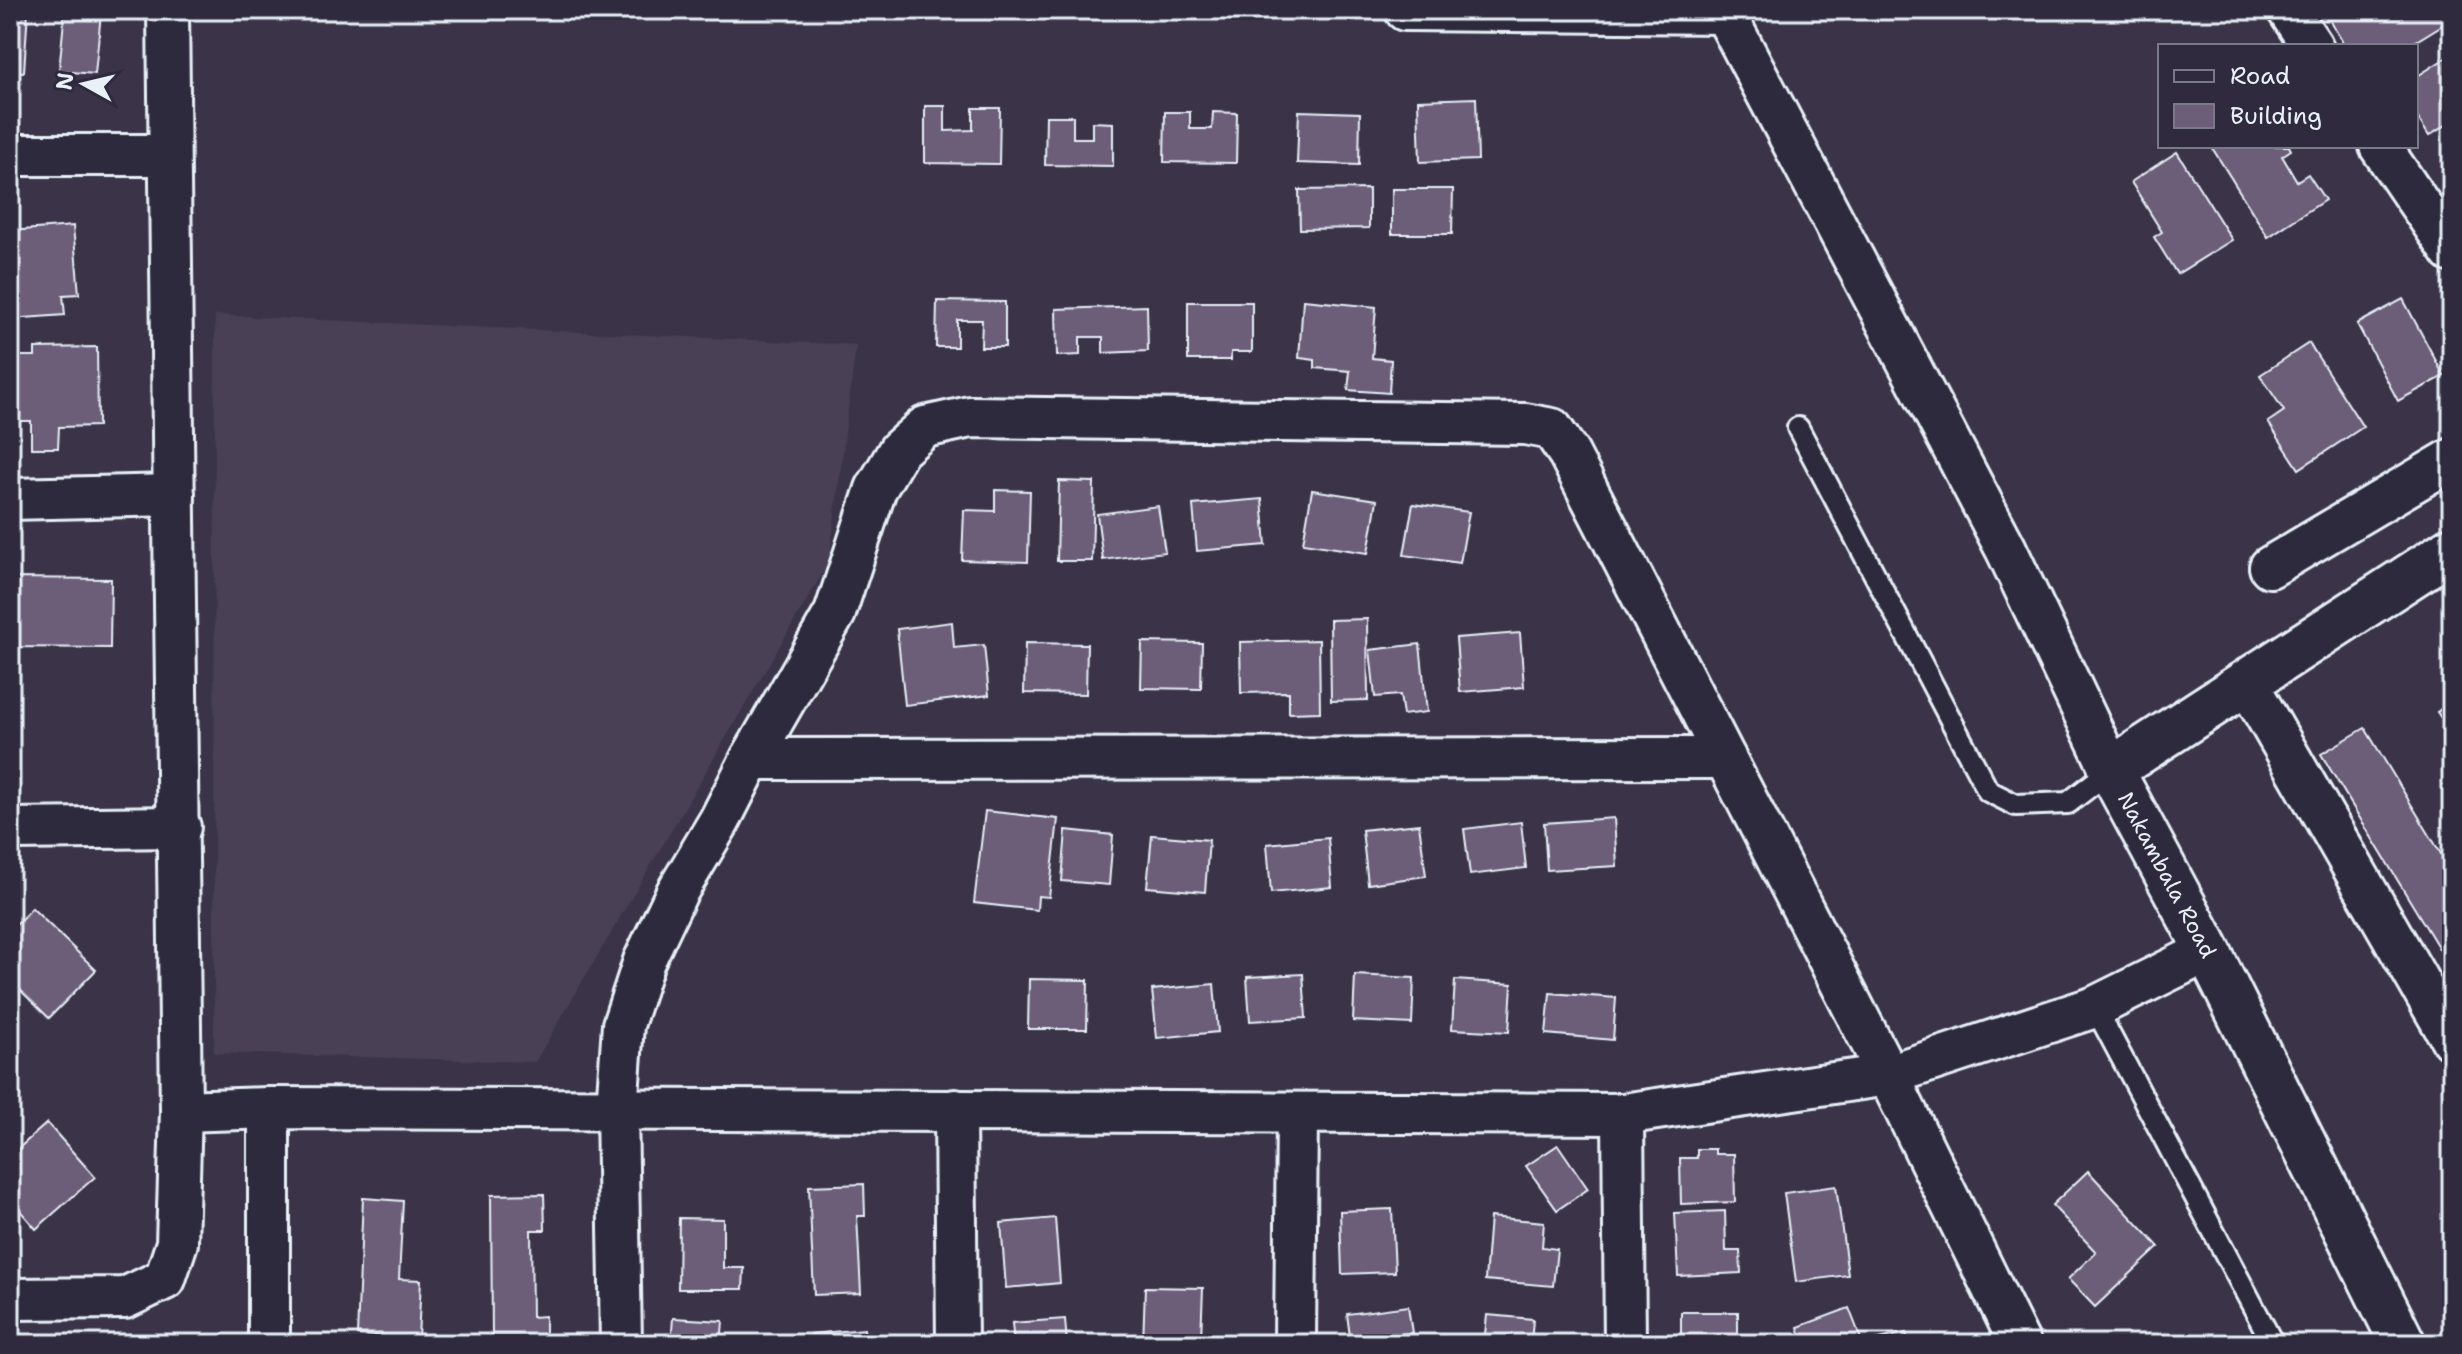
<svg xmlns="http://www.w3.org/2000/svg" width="2462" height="1354" viewBox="0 0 2462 1354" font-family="'Shantell Sans',sans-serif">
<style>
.built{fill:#4a4057}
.building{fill:#6c5d79;stroke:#e8f1f8;stroke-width:2}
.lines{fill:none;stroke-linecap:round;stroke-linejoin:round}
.service-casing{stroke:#e8f1f8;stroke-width:26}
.minor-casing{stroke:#e8f1f8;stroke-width:46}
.secondary-casing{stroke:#e8f1f8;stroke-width:50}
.service{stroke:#2f2a3d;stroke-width:20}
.minor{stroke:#2f2a3d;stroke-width:40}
.secondary{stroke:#2f2a3d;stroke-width:44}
.labels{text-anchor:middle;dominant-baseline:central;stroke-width:6;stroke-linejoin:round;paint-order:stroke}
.street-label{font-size:22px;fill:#e8f1f8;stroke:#2f2a3d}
</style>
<rect width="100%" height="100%" fill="#3b3449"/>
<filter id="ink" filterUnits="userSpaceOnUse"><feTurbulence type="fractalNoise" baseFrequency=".0125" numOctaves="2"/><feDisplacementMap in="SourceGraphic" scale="16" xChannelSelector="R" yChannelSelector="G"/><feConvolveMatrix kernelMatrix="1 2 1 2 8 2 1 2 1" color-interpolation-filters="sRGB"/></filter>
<g filter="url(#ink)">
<path class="built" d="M215,315L856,345L829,562L535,1062L214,1053Z"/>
<g class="building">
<path d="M10,10H28L24,72L10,71Z"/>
<path d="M65,10L101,13L95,74L59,71Z"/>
<path d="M2333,10H2452V19L2408,46H2345L2326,14Z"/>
<path d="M2452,54V121L2429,136L2416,115V77Z"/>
<path d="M1476,98L1478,160L1420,162L1418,100Z"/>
<path d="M925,106H945V131L973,130V108H1000L999,164L925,163Z"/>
<path d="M1299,111L1360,113L1359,165L1297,163Z"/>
<path d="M1165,112H1190V129H1212L1213,112L1237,113L1236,163L1164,162Z"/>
<path d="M1046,116H1073V138H1092V122L1113,123V166L1045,165Z"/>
<path d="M2211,146H2289L2291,150L2282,156L2297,181L2308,174L2325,200L2268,237Z"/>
<path d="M2177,152L2232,240L2177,274L2154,237L2162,232L2131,182Z"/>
<path d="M1369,189V228L1300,229L1299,190Z"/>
<path d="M1392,189H1453L1452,234H1392Z"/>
<path d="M73,226L79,294L63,295L65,315L10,319V231Z"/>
<path d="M2403,299L2444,376L2398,401L2357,324Z"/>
<path d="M1303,300L1376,307L1372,358L1391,360L1389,393L1348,390L1350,371L1315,368V360L1299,358Z"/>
<path d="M937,301L1005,302V347H981L982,320H957V347H936Z"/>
<path d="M1188,302H1252V352H1231V360H1188Z"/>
<path d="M1147,306L1148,351L1103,353V337H1080V355L1057,356L1056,309Z"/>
<path d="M2309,343L2363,427L2299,469L2268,422L2284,411L2260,375Z"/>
<path d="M97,347L98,426L59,427L58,448H31V421H10V356H35V348Z"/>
<path d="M1059,481L1094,482L1092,561H1057Z"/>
<path d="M995,490L1030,491L1028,562L962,560L964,510L995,511Z"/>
<path d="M1312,490L1377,500L1368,553L1303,543Z"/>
<path d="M1262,499L1266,545L1197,551L1193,505Z"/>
<path d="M1413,504L1469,512L1460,563L1404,555Z"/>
<path d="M1158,506L1165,552L1103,560L1097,514Z"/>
<path d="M10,578L111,579L110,648L10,647Z"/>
<path d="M1367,619L1368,700L1331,701L1330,620Z"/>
<path d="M952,622L954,648L984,645L989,695L905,705L897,629Z"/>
<path d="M1520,633L1524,687L1460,692L1456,638Z"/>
<path d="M1319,640L1320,712L1289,713V692L1241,693L1240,642Z"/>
<path d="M1142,642L1202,643L1201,689L1141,688Z"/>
<path d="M1025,643L1087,644L1086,694L1024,693Z"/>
<path d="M1420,644L1427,712L1403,715L1400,695L1375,697L1370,650Z"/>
<path d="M2452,701V734L2437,712Z"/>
<path d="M2365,728L2452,872V970L2321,754Z"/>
<path d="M985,811L1058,819L1049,897L1038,896L1037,910L974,903Z"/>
<path d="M1614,818L1617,866L1547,870L1544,823Z"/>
<path d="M1521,822L1526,868L1470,875L1464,829Z"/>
<path d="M1419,824L1426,876L1368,884L1362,830Z"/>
<path d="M1066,830L1113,835L1109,885L1062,881Z"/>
<path d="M1152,835L1209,840L1205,892L1147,887Z"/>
<path d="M1328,838L1332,887L1271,893L1267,844Z"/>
<path d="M32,908L96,970L49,1018L10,980V931Z"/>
<path d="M1303,974L1306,1018L1250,1021L1247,977Z"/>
<path d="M1355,975L1414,978L1412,1024L1353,1021Z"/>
<path d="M1029,979L1088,980L1087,1029H1028Z"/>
<path d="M1455,980L1512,984L1509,1032L1452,1029Z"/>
<path d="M1214,984L1218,1032L1157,1038L1152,990Z"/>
<path d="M1550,993L1616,998L1613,1040L1546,1034Z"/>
<path d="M47,1123L95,1177L36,1229L10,1199V1156Z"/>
<path d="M1558,1145L1588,1189L1557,1210L1526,1166Z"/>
<path d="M1697,1149H1715V1154H1734L1735,1202L1681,1204L1680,1158H1697Z"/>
<path d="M2088,1171L2159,1247L2095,1307L2068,1279L2096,1252L2052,1205Z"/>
<path d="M864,1184L865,1216H857L861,1293L814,1295L809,1186Z"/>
<path d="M1836,1186L1848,1275L1796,1282L1784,1193Z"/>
<path d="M544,1194L545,1230H531L532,1317L545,1316V1337H492L491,1195Z"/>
<path d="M363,1198L403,1201L399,1279L421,1280L418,1338L357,1335Z"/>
<path d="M1392,1209L1395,1272L1342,1274L1340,1211Z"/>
<path d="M1725,1211L1726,1251H1740L1741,1273L1678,1276L1675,1213Z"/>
<path d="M1490,1217L1544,1222L1542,1247L1557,1249L1553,1286L1485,1280Z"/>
<path d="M679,1218L723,1219V1268H744L743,1289H678Z"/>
<path d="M1055,1218L1060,1283L1006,1288L1001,1223Z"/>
<path d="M1145,1287L1203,1288L1201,1338L1231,1339L1230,1344H1143Z"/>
<path d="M1408,1306L1412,1333L1399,1334L1400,1344H1351L1347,1314Z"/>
<path d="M1849,1308L1861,1339L1849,1344H1804L1798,1327Z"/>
<rect x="1681" y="1312" width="57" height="32"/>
<path d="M1487,1315L1533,1319L1531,1344H1484Z"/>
<path d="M673,1318L723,1321L721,1344H671Z"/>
<path d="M1065,1319L1067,1344H1014L1012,1323Z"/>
<path d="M864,1329L866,1344H812L811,1334Z"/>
<path d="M1906,1333L1909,1344H1867L1866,1342Z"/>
</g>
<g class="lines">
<defs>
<g id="service">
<path d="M1798,428L1988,791L2016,805L2068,803L2111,770"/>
<path d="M2095,1007L2273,1344"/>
</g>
<g id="minor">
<path d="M1405,10L1725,13"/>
<path d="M1723,10L2006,549L2111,770"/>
<path d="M2288,10L2312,46"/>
<path d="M2380,146L2452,252"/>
<path d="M10,155H169"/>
<path d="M10,499L174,495"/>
<path d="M2270,567L2452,459"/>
<path d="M2246,681L2452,1040"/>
<path d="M751,759L1725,758"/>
<path d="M10,829L180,827"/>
<path d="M955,1110L957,1344"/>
<path d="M181,1111L269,1108L1623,1114L1888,1075L2095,1007L2208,951"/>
<path d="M1623,1114L1625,1344"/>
<path d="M10,1299L125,1298L165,1279L177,1243L181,1111L168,10"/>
<path d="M269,1344V1108"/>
<path d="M621,1344L617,1109L623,1025L644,961L677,892L720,820L751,759L835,613L876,489L899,450L925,427L970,417L1525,424L1552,429L1569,454L1888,1075L2020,1344"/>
<path d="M1295,1344L1297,1113"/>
</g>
<path id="secondary" d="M2403,1344L2208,951L2111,770L2452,549"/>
</defs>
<use href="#service" class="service-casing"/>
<use href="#minor" class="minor-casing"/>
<use href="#secondary" class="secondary-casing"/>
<use href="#service" class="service"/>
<use href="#minor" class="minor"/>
<use href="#secondary" class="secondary"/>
</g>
</g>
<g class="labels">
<g class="street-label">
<text transform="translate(2167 875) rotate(62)">Nakambala Road</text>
</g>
</g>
<rect width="2462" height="1354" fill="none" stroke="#2f2a3d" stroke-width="40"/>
<rect x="20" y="20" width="2422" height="1314" fill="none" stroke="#e8f1f8" stroke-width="3" filter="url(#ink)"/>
<rect x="2158" y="44" width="260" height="104" fill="#2f2a3d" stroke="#797a88" stroke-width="2"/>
<rect x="2174" y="70" width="40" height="12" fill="#2f2a3d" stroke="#797a88" stroke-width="2"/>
<text x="2230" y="84" font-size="24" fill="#e8f1f8">Road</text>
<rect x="2174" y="104" width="40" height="24" fill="#6c5d79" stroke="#797a88" stroke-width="2"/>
<text x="2230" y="124" font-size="24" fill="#e8f1f8">Building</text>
<g transform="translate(84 84) rotate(278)" stroke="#2f2a3d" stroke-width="6" paint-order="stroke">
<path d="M0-6L14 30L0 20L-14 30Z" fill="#e8f1f8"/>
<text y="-12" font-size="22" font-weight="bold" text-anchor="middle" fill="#e8f1f8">N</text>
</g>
</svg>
